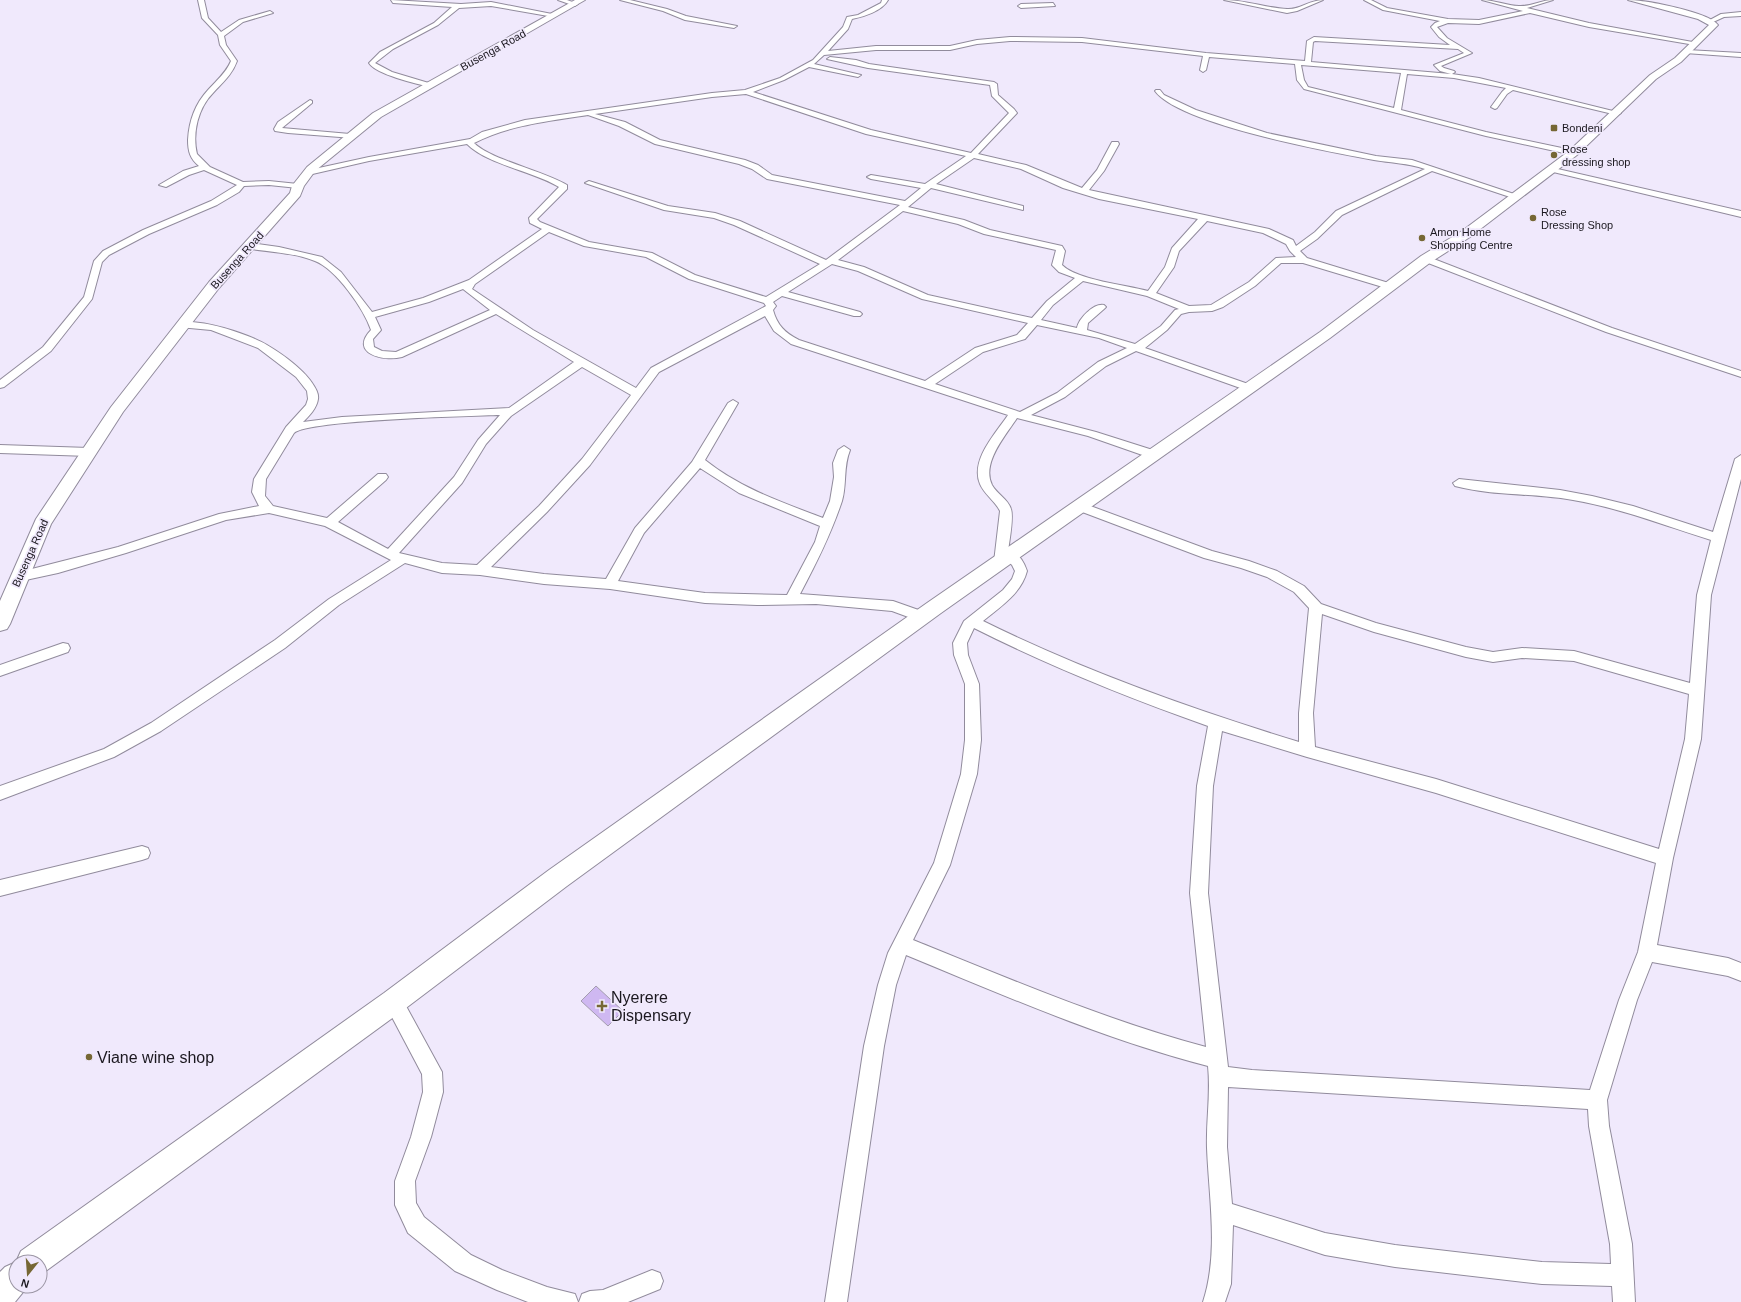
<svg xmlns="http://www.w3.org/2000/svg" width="1741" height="1302" viewBox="0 0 1741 1302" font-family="Helvetica,sans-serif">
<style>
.building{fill:#cfb8f1;stroke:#a39dae}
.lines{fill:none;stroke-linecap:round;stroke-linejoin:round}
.street-casing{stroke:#918b9c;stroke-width:2}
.secondary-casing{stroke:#918b9c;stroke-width:2}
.street{fill:#fff;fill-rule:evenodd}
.secondary{fill:#fff;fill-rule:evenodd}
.poi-dot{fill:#766734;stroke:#f0e9fc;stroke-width:1.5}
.labels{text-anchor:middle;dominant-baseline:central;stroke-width:3.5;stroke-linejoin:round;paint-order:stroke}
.far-street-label{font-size:11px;fill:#1b181f;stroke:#f0e9fc}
.far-poi-label{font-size:11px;fill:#1b181f;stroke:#f0e9fc;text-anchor:start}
.near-poi-label{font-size:16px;fill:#1b181f;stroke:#f0e9fc;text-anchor:start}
</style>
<rect width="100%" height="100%" fill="#f0e9fc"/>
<path class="building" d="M596,986L623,1011L608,1026L581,1001Z"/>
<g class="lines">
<defs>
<g id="street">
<path d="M198,0H204L208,18L221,32L239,20L270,11L273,13L243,22L224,36L226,45L237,61C232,75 222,83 213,93C198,108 192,133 197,154L210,167L243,182L269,181L298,184L302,186L298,188L269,185L244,186L239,192L217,205L149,234L109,255L102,262L92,299L51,351L4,387L0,388V380L43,347L84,297L94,261L103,251L143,230L211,201L237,185L204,170L189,175L166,187L159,185L183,171L199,166C190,159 188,151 188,140C189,121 195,104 208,90C217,80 226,73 231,61L220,45L218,35L202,18Z"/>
<path d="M391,0L461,4L491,2L557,15L554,17L491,6L459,8L438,25L393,49L375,63L392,72L432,84V86L430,87C417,84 375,74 369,63L380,52L434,23L452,7L393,3Z"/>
<path d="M558,0H567L578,4L575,6Z"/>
<path d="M620,0H630L667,9L686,16L737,26L734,28L685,20L663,11Z"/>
<path d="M882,0H888C882,11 863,17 852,19L848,29L828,51L876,46H950L977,40L1010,37L1082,38L1206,53L1305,61L1307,41L1314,37L1450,45L1439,37L1431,27L1435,23L1440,21L1383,10L1364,0H1371L1387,8L1448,19L1479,20L1523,11L1482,0C1495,0 1507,6 1519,6C1530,7 1541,0 1553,0L1527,8L1589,23L1698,43L1695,45L1589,27L1530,13L1479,24L1448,23L1437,27L1447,38L1472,53L1441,66L1444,68L1454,71L1455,72L1452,74L1479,78L1621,113L1617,115L1513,90L1507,94L1497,108L1495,109L1491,107L1502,92L1506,88L1454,78L1407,74L1401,110L1486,132L1576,151L1577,153L1573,155L1486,136L1304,89L1297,80L1295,64L1209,57L1206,70L1203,72L1200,70L1203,56L1082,42L1010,41L977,44L950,50H876L824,55L814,64L861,75L858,77L809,67L784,80L753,92L871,130L971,153L1009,113L992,96L990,85L868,68L827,59L830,57L856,60L869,64L994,82L997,84L998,95L1014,109L1017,113L978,154L1026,165L1082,188L1097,170L1112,142H1118L1119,144L1104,171L1089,190L1269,229L1293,240L1296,246L1315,232L1336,211L1425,169C1408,163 1391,163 1374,160C1330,152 1179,124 1155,91L1156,90H1160L1164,95L1196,110L1267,133L1376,156L1412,160L1520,196L1513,198L1432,171L1342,215L1317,239L1300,251L1307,258L1392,284V288H1386L1303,263H1281L1255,286L1223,307L1212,311L1189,312L1181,314L1167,330L1145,348L1254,386L1255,388L1254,390H1246L1136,351L1106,366L1065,397L1031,415L1096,432L1159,452L1161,455L1159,458H1151L1088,436L1017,418C1006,435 981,463 992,485C997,494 1008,499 1011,509C1014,518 1009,542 1008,552C1018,551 1024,562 1027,571C1021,594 1001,606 983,621C1084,671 1191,709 1299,742V713L1309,608L1294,592L1267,577L1241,568L1204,558L1077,510L1075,507L1077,504H1085L1212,551L1249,561L1277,571L1304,586L1321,604L1376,623L1466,647L1493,652L1522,648L1574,651L1690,683L1697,595L1711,540C1666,526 1620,508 1573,500C1534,493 1493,496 1455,486L1453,483L1459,479L1560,490L1592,496L1633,506L1713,532L1735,459L1741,455V479L1711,595L1701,739L1673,858L1657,945L1728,958L1741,963V981L1728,976L1652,962L1637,1000L1607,1100L1609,1126L1632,1244L1635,1302H1613L1612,1286L1542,1284L1395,1267L1325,1255L1233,1225L1231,1284L1225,1302H1203C1219,1253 1209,1199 1207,1148C1206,1121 1211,1094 1208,1066C1104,1039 1005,996 906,955L896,985L884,1046L847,1302H825L864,1046L878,985L888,953L934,863L961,774L965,740V684L954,655L953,643L964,621L1003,590L1012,579L1015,571L1012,565L1007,560L1005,565H995L994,562L1000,511C995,501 984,494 980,484C970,460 996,433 1008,415L791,344L774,331L765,316L659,372L590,465L547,512L491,567L544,574L606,579L635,528L692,462L728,403L733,400L738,403L705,460C740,488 781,502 823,518L830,501L834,477L833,463L838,450L844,446L850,450C843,467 847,484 842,501C831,534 816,564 800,594L893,601L927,613L929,617L927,621L922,622L892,611L816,604L757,605L705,603L610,589L544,584L480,575L442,573L405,563L339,605L285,648L161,731L114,757L0,800V786L104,749L151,723L275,640L329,599L391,560L325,526L269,513L226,520L126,553L58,573L21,581L16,579L14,576L16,573L118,547L219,514L259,506L252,492L254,479L286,427L306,405L308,399L307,391L296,377L258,348L211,330L179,327L177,325L179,323C200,318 248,334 267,345C282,354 299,366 310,380C314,386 319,392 318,399C317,408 309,416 303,422L342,417L509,408L574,362L496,314L402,357C383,362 349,353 371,330C364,309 336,269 315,261C295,253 272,252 251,249L247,246L251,243L279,247L322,257L341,272L372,312L423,298L469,280L542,229L530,223L529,218L559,187C533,171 488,165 467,144L369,161L308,175H305V171L369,157L470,139L482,132L525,120L712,93L745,90L780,78L813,60L843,27L847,17L858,15L881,3ZM1315,41L1458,49L1464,53L1434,65L1440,71L1451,74L1311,62L1313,42ZM1301,65L1401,73L1394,108L1308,87L1304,80ZM746,94L866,134L966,156L925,184L871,175L867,177L871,179L921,188L905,201L772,175L758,165L745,160L660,140L625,122L595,114L712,97ZM588,115L619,126L655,144L739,164L752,169L767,179L900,205L826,260L740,221L715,213L668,206L589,181L585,183L664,210L714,218L734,225L820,264L766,297L695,275L652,253L589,242L540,222L537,219L567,189V185C542,170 491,160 474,143C509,125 549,121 588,115ZM974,158L1021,169L1063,188L1099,199L1198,219L1172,248L1165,267L1148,291C1126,285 1077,280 1062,265L1065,251L1062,246L990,230L964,220L908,207L931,188L1023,210V206L936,184ZM903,211L958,224L984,234L1056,250L1052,265L1059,272L1075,278L1047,301L1032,318L928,295L864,267L838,260ZM1207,221L1263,233L1286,244L1290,251L1296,257L1276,258L1249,282L1211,305L1189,306L1156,293L1174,267L1179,251ZM549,232L584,246L646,257L689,279L764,303L766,306L651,368L636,388L533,330L472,289L475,284ZM832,264L858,271L922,299L1028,323L1017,335L975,348L925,381L799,340C785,333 777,325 773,310L776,306L773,302L782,296L854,316H860L862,314L860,312L788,292ZM1083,281L1147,296L1179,309L1175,310L1161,326L1135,344L1087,330L1088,323L1104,309L1106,307L1104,305C1094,303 1079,318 1077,328L1041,320L1053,305ZM463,289L490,310L396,352L382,351L374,347L373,339L381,330L375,317L429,302ZM1037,325L1099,338L1127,348L1098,362L1057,393L1020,412L935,384L983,352L1025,339ZM582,367L631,395L582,459L539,506L477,565L442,563L399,553L462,483L486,444L511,416ZM500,415L478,440L454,477L388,549L338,522L386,480L388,477L386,474H378L327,518L273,506L265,496L266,479L294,433C308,420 471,416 500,415ZM700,468L739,493L820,526L815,542L787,595L705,593L618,581L644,533ZM1322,614L1374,632L1466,657L1493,662L1522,658L1574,661L1689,694L1685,739L1659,849L1436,779L1315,747L1313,713ZM974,628C1049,666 1129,698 1208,726L1197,786L1190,893L1206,1047C1105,1020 1010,979 913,940L950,865L977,774L981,740L979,684L968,655L967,643ZM1222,731L1307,757L1436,793L1656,863L1638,952L1619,1000L1590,1090L1252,1070L1228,1067L1208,893L1213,786ZM1228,1087L1588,1109L1589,1126L1610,1244L1611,1264L1542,1262L1395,1245L1325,1233L1232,1204L1227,1147Z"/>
<path d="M1224,0C1245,0 1266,8 1287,9C1299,10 1310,0 1323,0L1297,11L1287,13Z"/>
<path d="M1053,3L1055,6L1021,8L1018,6L1021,4Z"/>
<path d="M1741,12V16L1724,17L1711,23L1708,21L1721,14Z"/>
<path d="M1687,50L1741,53V57L1685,53L1684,52Z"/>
<path d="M310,100L312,101V103L282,128L350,134L354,136L353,138L288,133L275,131L274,129L278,122Z"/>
<path d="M1549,167L1741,211V217L1549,171Z"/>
<path d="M1426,256L1612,328L1741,371V377L1606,332L1423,261L1422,259Z"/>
<path d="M0,445L89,448L95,452L89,456L0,453Z"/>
<path d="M63,643L68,644L70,648L68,652L0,676V665Z"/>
<path d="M142,846L148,848L150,853L148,858L142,860L0,896V880Z"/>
<path d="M393,993L400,995L442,1072L443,1092L431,1137L415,1181L416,1203L424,1217L471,1255L502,1270L547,1287L575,1294L578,1302H528L497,1290L455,1271L408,1233L395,1205V1181L411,1137L423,1092L422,1074L384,1002L386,995Z"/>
<path d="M652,1270L660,1273L663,1281L660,1289L628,1302H579L582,1294L590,1291L603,1290Z"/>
</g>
<g id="secondary">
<path d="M575,0H585L381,117L315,171L304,186L300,196L219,288L123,412L51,524L10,624L7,629L0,631V601L36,519L111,407L209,282L290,193L292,186L307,167L373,113Z"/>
<path d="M1628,0C1646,0 1709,12 1718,25L1681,62L1656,79L1577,155L1470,237L1431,262L1330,338L941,613L567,886L402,1011L43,1273L40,1274V1262H16L21,1251L384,993L549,870L927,603L1320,332L1421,256L1462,231L1569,151L1650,75L1675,58L1709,25L1698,19Z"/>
<path d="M16,1262V1286H28L15,1302H0V1272L5,1267Z"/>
</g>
</defs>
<use href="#street" class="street-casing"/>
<use href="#secondary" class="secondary-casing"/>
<use href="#street" class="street"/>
<use href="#secondary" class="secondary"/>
</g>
<g class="poi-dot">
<rect x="1550" y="124" width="8" height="8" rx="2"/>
<circle cx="1554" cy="155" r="4"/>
<circle cx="1533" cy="218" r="4"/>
<circle cx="1422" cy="238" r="4"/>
<path d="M600 1000h4v4h4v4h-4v4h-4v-4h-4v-4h4z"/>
<circle cx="89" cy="1057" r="4"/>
</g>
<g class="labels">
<g class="far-street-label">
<text transform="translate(493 50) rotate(-29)">Busenga Road</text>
<text transform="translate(237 260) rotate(-48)">Busenga Road</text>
<text transform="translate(30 553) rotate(-66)">Busenga Road</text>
</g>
<g class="far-poi-label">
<text x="1562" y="128">Bondeni</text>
<text x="1562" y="149">Rose<tspan x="1562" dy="13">dressing shop</tspan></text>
<text x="1541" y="212">Rose<tspan x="1541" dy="13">Dressing Shop</tspan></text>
<text x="1430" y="232">Amon Home<tspan x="1430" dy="13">Shopping Centre</tspan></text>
</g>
<g class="near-poi-label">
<text x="611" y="997">Nyerere<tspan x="611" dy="18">Dispensary</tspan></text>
<text x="97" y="1057">Viane wine shop</text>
</g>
</g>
<g transform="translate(28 1274) rotate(197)"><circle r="19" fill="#f0e9fc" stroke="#9b95a4"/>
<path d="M0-3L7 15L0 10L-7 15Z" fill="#766734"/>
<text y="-6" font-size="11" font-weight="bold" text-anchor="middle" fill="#1b181f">N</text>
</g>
</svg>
